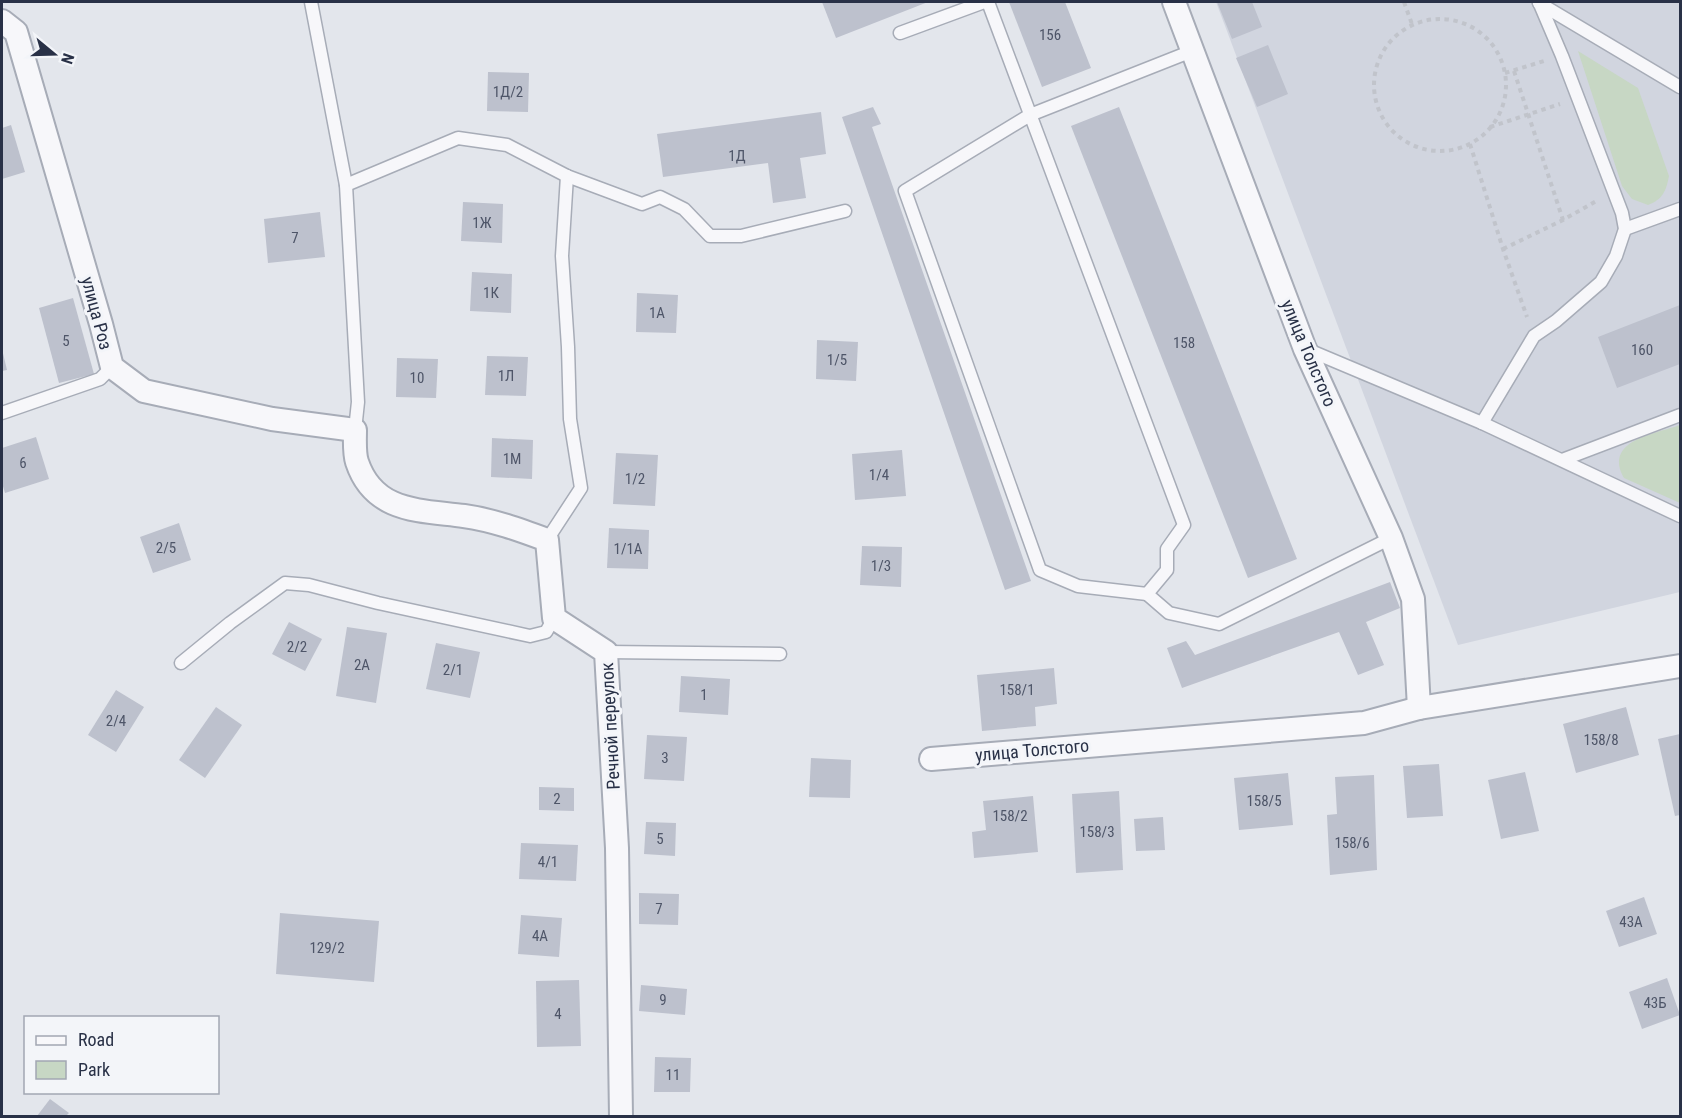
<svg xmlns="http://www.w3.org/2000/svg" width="1682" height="1118" viewBox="0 0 1682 1118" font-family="'Roboto Condensed',sans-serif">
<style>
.built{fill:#d1d5df}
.green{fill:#c7d7c4}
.building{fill:#bdc1cd}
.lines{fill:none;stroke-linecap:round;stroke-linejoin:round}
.lane-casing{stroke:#a7acb7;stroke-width:15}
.street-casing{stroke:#a7acb7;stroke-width:26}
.path{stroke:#c1c4cb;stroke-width:4;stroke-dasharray:4.5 4.5;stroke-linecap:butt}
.lane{stroke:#f7f7fa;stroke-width:12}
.street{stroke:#f7f7fa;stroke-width:22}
.labels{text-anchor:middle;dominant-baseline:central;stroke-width:6;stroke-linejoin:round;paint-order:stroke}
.number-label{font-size:15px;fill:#4e5568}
.street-label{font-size:18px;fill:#293147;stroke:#f3f5f9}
</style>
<rect width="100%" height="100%" fill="#e3e6ec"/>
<path class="built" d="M1216,2H1680V592L1458,645Z"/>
<g class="green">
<path d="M1578,51L1638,88L1669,176C1666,191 1663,199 1648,205L1632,199L1622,186Z"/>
<path d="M1680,425V503L1624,478C1603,440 1655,434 1680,425Z"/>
</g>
<g class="building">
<path d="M822,2H928L836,38Z"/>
<path d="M1009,2H1065L1091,68L1042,87Z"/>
<path d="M1217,2H1252L1262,27L1232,39Z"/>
<path d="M1268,45L1288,94L1257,107L1236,58Z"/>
<path d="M488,72L529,73L528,112L487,111Z"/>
<path d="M873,107L881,124L872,127L1031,581L1005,590L842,117Z"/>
<path d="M1119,107L1297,559L1248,578L1071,126Z"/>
<path d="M821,112L826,154L800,158L806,198L773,203L768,163L663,177L657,134Z"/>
<path d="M11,125L25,172L2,179V128Z"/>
<path d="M463,202L503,204L502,243L461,241Z"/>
<path d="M320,212L325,257L268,263L264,219Z"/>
<path d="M472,272L512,274L511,313L470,311Z"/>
<path d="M637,293L678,295L676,333L636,332Z"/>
<path d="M73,298L94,374L59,383L39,308Z"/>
<path d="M1680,305V364L1617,388L1598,337Z"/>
<path d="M817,340L858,342L856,381L816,379Z"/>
<path d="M2,349L7,370L2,371Z"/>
<path d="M487,356L528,357L526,396L485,395Z"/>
<path d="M397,358L438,359L436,398L396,397Z"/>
<path d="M36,437L49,479L5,493L2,483V448Z"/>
<path d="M492,438L533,440L532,479L491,477Z"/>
<path d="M902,450L906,496L855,500L852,454Z"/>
<path d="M616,453L658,455L655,506L613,504Z"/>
<path d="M179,523L191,560L153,573L140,537Z"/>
<path d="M609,528L649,530L648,569L607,568Z"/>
<path d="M862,546L902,547L901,587L860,585Z"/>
<path d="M1390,582L1400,608L1366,622L1384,665L1358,675L1339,632L1182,688L1167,648L1186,641L1195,655Z"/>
<path d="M289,622L322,639L305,671L272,654Z"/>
<path d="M347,627L387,633L376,703L336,696Z"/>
<path d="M436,643L480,652L470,698L426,689Z"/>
<path d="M1054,668L1057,704L1035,707L1036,726L982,731L977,675Z"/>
<path d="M681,676L730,679L728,715L679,712Z"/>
<path d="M116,690L144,707L116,752L88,735Z"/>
<path d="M216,707L242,725L205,778L179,760Z"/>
<path d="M1626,707L1639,755L1576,773L1563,724Z"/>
<path d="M1680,734V815L1675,816L1658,739Z"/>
<path d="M647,735L687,737L684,781L644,779Z"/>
<path d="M811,758L851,760L850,798L809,797Z"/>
<path d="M1439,764L1443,816L1407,818L1403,766Z"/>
<path d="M1525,772L1539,831L1501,839L1488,780Z"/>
<path d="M1288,773L1293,825L1239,830L1234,778Z"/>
<path d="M1374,775L1377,870L1330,875L1327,815L1337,814L1335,777Z"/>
<path d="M539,787L574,788V811L539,810Z"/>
<path d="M1119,791L1123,870L1076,873L1072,794Z"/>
<path d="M1033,796L1038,852L974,858L972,832L986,830L983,801Z"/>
<path d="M1163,817L1165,850L1136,851L1134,819Z"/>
<path d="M646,822L676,823L675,856L644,854Z"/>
<path d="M521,843L578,845L576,881L519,879Z"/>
<path d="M639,893L679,894L678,925L639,924Z"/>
<path d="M1644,897L1657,934L1619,947L1606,911Z"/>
<path d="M280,913L379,921L374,982L276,974Z"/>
<path d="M521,915L562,918L559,957L518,954Z"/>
<path d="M1667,978L1680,1015L1642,1029L1629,992Z"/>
<path d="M579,980L581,1046L537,1047L536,981Z"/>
<path d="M641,985L687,989L685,1015L639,1011Z"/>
<path d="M655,1057L691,1058L690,1092H654Z"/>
<path d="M50,1099L69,1113L66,1116H37Z"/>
</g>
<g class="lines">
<defs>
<g id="lane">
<path d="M311,2L346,185L358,402L355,430"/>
<path d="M988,2L1184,525L1167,549V570L1147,594L1169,613L1219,624L1391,538"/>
<path d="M1539,3L1680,87"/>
<path d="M900,33L984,2"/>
<path d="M346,185L458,138L507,145L567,176L642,204L660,197L684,209L710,236H741L845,211"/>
<path d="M1625,229L1680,209"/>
<path d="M1306,349L1482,423L1680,516"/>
<path d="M2,413L100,379L112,367"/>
<path d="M1482,423L1534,336L1556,321L1601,282L1616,256L1625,229L1622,213L1562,56L1539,2"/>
<path d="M1562,460L1680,415"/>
<path d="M547,540L581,488L570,419L568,347L562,256L567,176"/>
<path d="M1147,594L1078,586L1040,570L905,191L1030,115L1192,51"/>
<path d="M606,652L780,654"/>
<path d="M181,663L230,623L285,583L309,585L378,603L530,636L546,632L554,618"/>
</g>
<g id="street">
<path d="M1174,2L1305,349L1391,538L1413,599L1419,708"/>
<path d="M2,21L16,32L101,324L112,367L144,391L272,419L355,430C355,440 354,453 357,462C374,513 420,510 464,516C493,520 520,530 547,540L554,618L606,652L617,848L621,1116"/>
<path d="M931,759L1364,723L1419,708L1680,666"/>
</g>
</defs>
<use href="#lane" class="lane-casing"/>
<use href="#street" class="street-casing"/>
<g class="path">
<path d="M1404,2L1413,27"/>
<circle cx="1440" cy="85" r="66"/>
<path d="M1514,71L1563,220"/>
<path d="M1505,73L1544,61"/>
<path d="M1490,127L1560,104"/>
<path d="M1470,144L1503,249L1527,317"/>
<path d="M1503,249L1563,220L1598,200"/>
</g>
<use href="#lane" class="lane"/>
<use href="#street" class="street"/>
</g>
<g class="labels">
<g class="number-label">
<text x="1050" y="35">156</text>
<text x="508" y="92">1Д/2</text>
<text x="737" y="156">1Д</text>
<text x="482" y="223">1Ж</text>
<text x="295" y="238">7</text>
<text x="491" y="293">1К</text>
<text x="657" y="313">1А</text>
<text x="66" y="341">5</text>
<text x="1184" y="343">158</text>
<text x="1642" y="350">160</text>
<text x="837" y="360">1/5</text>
<text x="506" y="376">1Л</text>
<text x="417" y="378">10</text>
<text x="512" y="459">1М</text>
<text x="23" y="463">6</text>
<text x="879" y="475">1/4</text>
<text x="635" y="479">1/2</text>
<text x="166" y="548">2/5</text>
<text x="628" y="549">1/1А</text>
<text x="881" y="566">1/3</text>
<text x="297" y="647">2/2</text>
<text x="362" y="665">2А</text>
<text x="453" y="670">2/1</text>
<text x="1017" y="690">158/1</text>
<text x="704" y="695">1</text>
<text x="116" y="721">2/4</text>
<text x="1601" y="740">158/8</text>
<text x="665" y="758">3</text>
<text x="557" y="799">2</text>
<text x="1264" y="801">158/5</text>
<text x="1010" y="816">158/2</text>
<text x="1097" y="832">158/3</text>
<text x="660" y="839">5</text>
<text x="1352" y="843">158/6</text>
<text x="548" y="862">4/1</text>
<text x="659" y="909">7</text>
<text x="1631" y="922">43А</text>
<text x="540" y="936">4А</text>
<text x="327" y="948">129/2</text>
<text x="663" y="1000">9</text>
<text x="1655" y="1003">43Б</text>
<text x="558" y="1014">4</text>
<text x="673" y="1075">11</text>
</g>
<g class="street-label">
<text transform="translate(97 313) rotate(75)">улица Роз</text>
<text transform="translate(1309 353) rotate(67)">улица Толстого</text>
<text transform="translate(610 726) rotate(-93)">Речной переулок</text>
<text transform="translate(1032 750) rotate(-5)">улица Толстого</text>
</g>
</g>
<rect width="1682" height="1118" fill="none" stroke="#293147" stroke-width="6"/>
<rect x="24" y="1016" width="195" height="78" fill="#f3f5f9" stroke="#a2a7b2" stroke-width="1.5"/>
<rect x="36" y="1036" width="30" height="9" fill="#f7f7fa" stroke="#a2a7b2" stroke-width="1.5"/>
<text x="78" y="1046" font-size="18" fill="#293147">Road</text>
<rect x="36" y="1061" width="30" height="18" fill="#c7d7c4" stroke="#a2a7b2" stroke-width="1.5"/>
<text x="78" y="1076" font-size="18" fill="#293147">Park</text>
<g transform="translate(54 54) rotate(109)" stroke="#f3f5f9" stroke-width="4.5" paint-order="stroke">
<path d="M0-4.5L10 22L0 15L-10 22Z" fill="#293147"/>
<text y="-9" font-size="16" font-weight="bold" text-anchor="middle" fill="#293147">N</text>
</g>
</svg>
